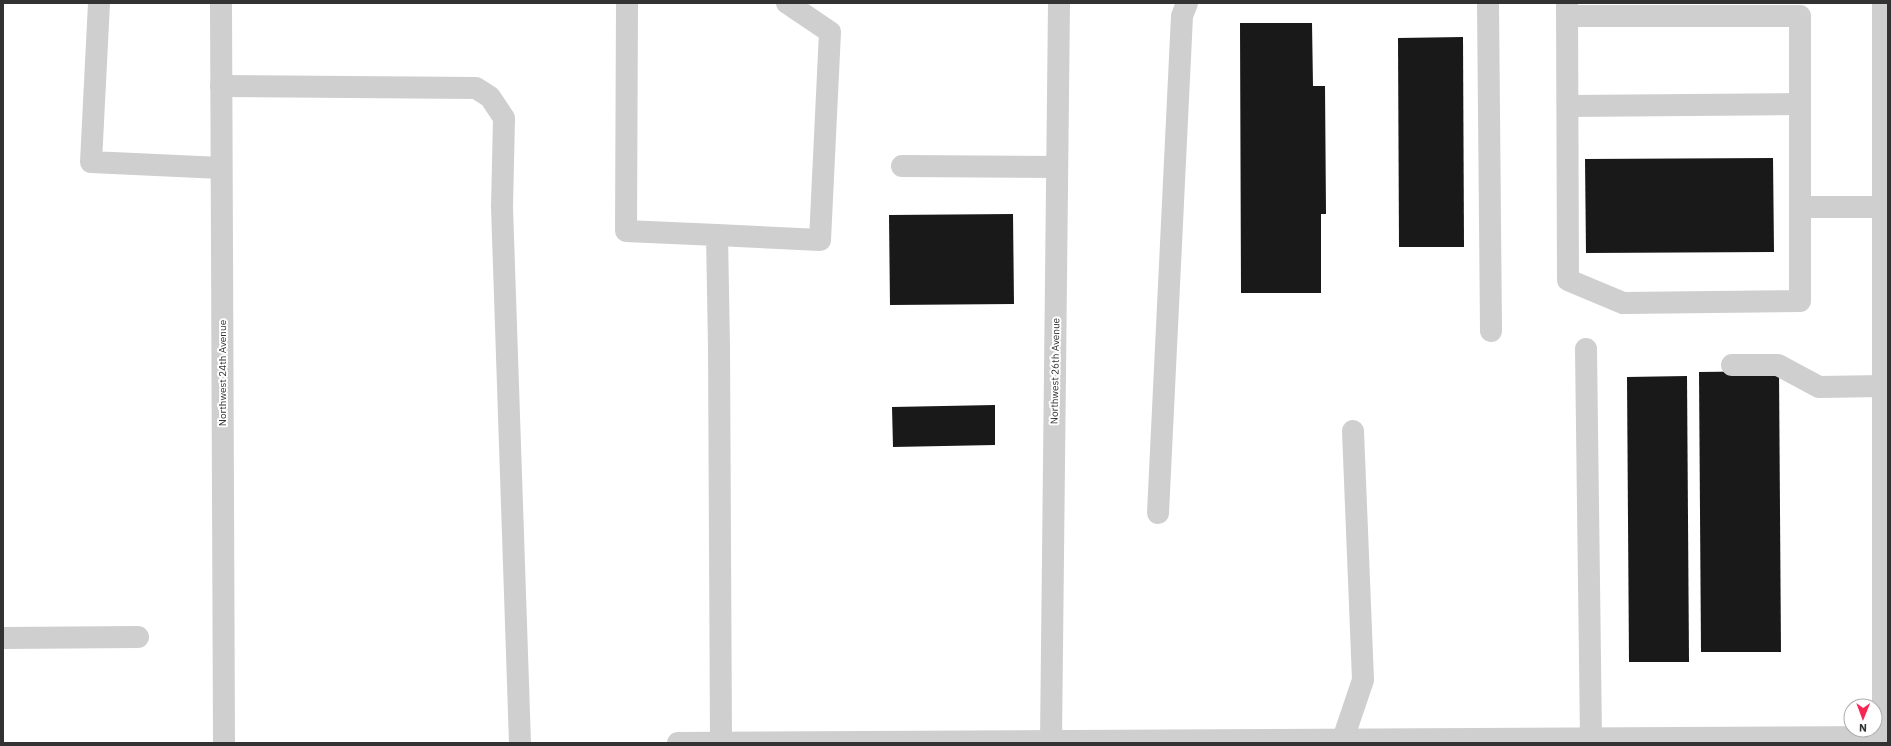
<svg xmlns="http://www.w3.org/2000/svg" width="1891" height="746" viewBox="0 0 1891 746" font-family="'IBM Plex Sans',sans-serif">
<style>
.building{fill:#191919}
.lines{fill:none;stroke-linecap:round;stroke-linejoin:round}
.minor{stroke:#cfcfcf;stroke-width:22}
.labels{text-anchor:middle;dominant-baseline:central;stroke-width:4;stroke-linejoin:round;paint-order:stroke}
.street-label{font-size:10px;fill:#323232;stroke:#fff}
</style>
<rect width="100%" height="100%" fill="#fff"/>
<g class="building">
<path d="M1240,23H1312L1313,86H1325L1326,214H1321V293H1241Z"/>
<path d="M1463,37L1464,247H1399L1398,38Z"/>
<path d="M1773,158L1774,252L1586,253L1585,159Z"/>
<path d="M1013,214L1014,304L890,305L889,215Z"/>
<path d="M1779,371L1781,652H1701L1699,372Z"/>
<path d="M1687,376L1689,662H1629L1627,377Z"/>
<path d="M995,405V445L893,447L892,407Z"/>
</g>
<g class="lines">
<g class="minor">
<path d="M99,3L91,162L221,168"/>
<path d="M221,3L224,743"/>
<path d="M627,3L626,231L717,235L719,347L721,742"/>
<path d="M1488,3L1491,331"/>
<path d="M1567,3L1568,280L1623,303L1800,301V16H1568"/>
<path d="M221,86L476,88L490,97L504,118L502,207L520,743"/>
<path d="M1568,106L1800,104"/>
<path d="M902,166L1057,167"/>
<path d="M1800,207H1883"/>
<path d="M717,235L820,240L830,32L787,3"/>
<path d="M1586,349L1591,738"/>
<path d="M1732,365H1778L1819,387L1883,386"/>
<path d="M1158,513L1182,16L1187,3"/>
<path d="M3,638L138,637"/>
<path d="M1343,739L1363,680L1353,431"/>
<path d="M1051,740L1059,3"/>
<path d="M678,743L1883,737L1888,740"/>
<path d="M1881,743L1883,737V3"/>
</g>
</g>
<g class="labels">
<g class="street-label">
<text transform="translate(1055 371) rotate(-89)">Northwest 26th Avenue</text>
<text transform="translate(222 373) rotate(-90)">Northwest 24th Avenue</text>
</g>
</g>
<rect width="1891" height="746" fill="none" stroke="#323232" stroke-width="8"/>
<g transform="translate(1863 718) rotate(181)"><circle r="19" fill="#ffffff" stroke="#adadad"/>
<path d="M0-3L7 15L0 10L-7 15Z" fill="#f72652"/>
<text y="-6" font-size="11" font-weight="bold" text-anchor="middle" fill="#323232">N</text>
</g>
</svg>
